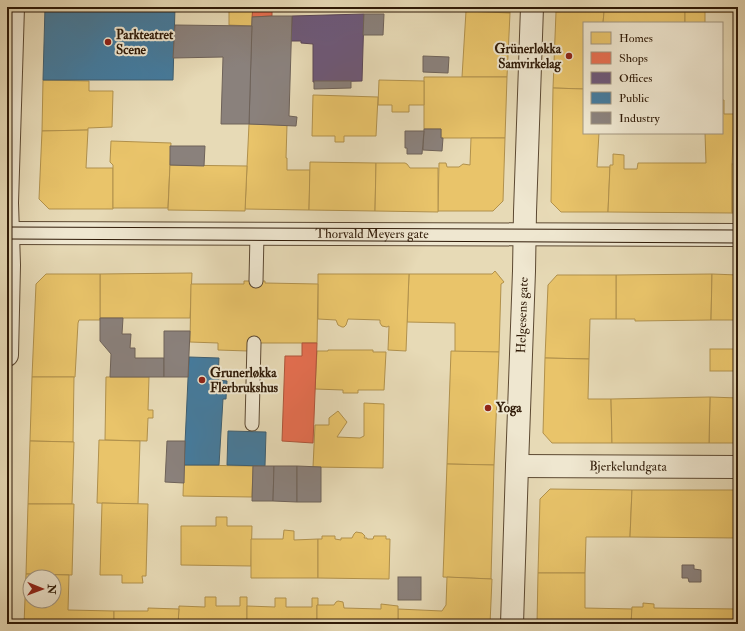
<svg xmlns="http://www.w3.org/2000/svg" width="745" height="631" viewBox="0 0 745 631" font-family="'IM FELL Double Pica',serif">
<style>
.homes{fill:#e9c46a;stroke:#b1914c;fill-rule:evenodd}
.shops{fill:#e76f51;stroke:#b0553a}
.offices{fill:#6d597a;stroke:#5a4657}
.public{fill:#457b9d;stroke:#3e5e70}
.industry{fill:#8a817c;stroke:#6e6259}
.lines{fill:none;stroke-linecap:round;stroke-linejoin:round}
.service-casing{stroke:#5c4932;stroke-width:15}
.minor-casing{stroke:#5c4932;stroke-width:24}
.service{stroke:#efe7d0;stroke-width:13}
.minor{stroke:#efe7d0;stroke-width:22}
.tram{stroke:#2e1906;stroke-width:1}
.poi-dot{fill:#8f2418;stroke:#efe7d0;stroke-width:1.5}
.labels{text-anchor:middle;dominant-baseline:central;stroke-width:4;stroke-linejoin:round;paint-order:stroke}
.poi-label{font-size:13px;font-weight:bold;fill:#2e1906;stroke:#efe7d0;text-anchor:start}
.street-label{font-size:13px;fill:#2e1906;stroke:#efe7d0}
</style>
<rect width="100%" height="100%" fill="#e7dab6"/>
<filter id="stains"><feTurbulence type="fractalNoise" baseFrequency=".005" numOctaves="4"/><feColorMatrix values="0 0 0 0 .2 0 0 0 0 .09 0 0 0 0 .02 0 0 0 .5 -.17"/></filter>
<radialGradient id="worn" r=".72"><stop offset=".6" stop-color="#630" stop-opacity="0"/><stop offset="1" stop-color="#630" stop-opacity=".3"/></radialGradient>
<g class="homes">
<path d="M229,7H253L252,26L229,25Z"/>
<path d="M467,7H510V13L467,11Z"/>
<rect x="556" y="7" width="48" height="5"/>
<rect x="646" y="7" width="92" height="5"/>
<path d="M466,11L510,13L507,77H462Z"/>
<path d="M556,12H604L603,23H584V89L553,88Z"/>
<path d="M604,12H685V23H603Z"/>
<rect x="685" y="12" width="20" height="11"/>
<path d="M424,77H507L505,138H441V129H424Z"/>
<path d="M43,80L89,81V91H113L112,127L88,128V130L42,131Z"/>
<path d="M379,80L424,81V105H409V112H392V105H378Z"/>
<path d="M553,88L584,89V133H599L597,167H610L608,212H561L551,202Z"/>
<path d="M313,95L378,97L376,136H344V142H335V136H312Z"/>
<path d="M722,100H724V114H734L732,164V213L608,212L610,165H613V154L624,155V169H637L638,163H706L705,133H722Z"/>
<path d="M249,124L287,125L286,158H287V170H310L309,210L245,209Z"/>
<path d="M88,130L86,168H113V209H49L39,199L42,131Z"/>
<path d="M471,138H505L503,201L493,211H438L439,163H446L447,167H459L463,164L470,165Z"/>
<path d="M111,141L171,143L168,208H113V165L110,162Z"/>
<path d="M310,162L376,163L375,211L309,210Z"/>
<path d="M376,163H405L407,164L410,168H438V212L375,211Z"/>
<rect x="732" y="164" width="6" height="49"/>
<path d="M170,165L247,166L245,211L168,210Z"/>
<path d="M495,271L504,282L501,284L499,352H455V323L407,322L409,274H492Z"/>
<path d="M192,273L190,318H100V274Z"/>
<path d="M46,274H100V320H79L78,323L75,377H32L36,284Z"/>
<path d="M318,274H409L406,351L388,350L389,326L387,327L382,326L380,323V320L348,319L346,325L344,327H342L338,325L336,320L318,319Z"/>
<path d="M712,274L711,320L635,321V319H616V275Z"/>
<path d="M712,274L738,275V320H711Z"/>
<path d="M557,275H616V319H590L589,359L545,358L548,285Z"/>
<path d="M244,281H265V283L318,284L317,343H248V351L218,350V343L190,342L191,284H244Z"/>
<rect x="710" y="349" width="28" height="22"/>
<path d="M328,350H373V352H386L384,390H358V393H343V390L315,389L317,351H328Z"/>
<path d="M451,351L499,352L494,465L447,464Z"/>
<path d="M545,358L589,359L588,399H611L612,443H552L543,433Z"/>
<path d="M32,377H74L73,442L30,441Z"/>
<path d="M106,377H149L148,410H153V418H148L147,441L105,440Z"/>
<path d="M710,397L738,398V443H709Z"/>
<path d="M710,397L709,443H612L611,399Z"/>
<path d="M364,403L384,404L383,468L313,467L315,425H329V418L338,411L347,422L337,437L360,438L364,436Z"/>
<path d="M99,440L140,441L138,504L97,503Z"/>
<path d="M30,441L74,442L72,504H28Z"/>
<path d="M447,464L494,465L491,579L443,577Z"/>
<path d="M184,465L253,466L252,497L183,496Z"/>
<path d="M550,489L632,490L630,537H586L585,573H538L540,499Z"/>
<path d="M632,490H738V538L630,537Z"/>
<path d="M102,503L148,504L146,576H142L143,583H122V575H100Z"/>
<path d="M28,504H74L72,575L26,574Z"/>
<path d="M216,517H227V526H252L251,566L181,565V526H216Z"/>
<path d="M284,530L294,531V540L318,539V578H251V539H283Z"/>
<path d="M356,532L362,533L365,536L364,538H367V539H373L374,536H386V539H390L389,579L318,578V539H322V536H335V539L341,540V538H352L354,534Z"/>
<path d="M538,573H585V608L632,609L631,624H537Z"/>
<path d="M26,574L69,575L68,610L114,611V624H24ZM30,577H54V601H30Z"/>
<path d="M447,577L492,579L490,624H398V609L442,611L446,605Z"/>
<path d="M205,597H216V606H240V597H247V624H178L179,606L205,607Z"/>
<path d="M275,598H286V607H312V598H318V605H317V624H247V606L275,607Z"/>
<path d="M338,601L343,602L344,608L381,609V604L398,606V624H317V605H334L336,602Z"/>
<path d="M643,603L654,604V608L738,609V624H631L632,607H643Z"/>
<path d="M148,608L179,609L178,624H114V611H148Z"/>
</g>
<g class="shops">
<path d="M253,7H272V16L252,17Z"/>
<path d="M302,343H317L313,443L282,441L285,356H302Z"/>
</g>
<path class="offices" d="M364,14L362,81L313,82V44L301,43V41H291L292,16Z"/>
<g class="public">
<path d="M45,7H175L173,80H43Z"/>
<path d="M189,357L219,358L218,380L227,381L226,399H223L219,465H184Z"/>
<path d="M228,431L266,432L265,466L227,465Z"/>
</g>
<g class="industry">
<path d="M364,14H384L383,35H363Z"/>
<path d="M272,16H292L289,116L297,117L296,126L249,124L252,17Z"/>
<path d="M175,25L252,26L249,124H221L223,57L173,58Z"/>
<path d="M423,56L449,57L448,73L423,72Z"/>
<path d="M314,81H351V88L314,89Z"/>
<path d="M424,129H441V138H443L442,151L423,150Z"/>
<path d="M405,131H424L422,154H407V148H405Z"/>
<path d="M170,146H205L204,166L170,165Z"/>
<path d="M100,318H123L122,334H131L130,348H135V358H164V377H110L111,354L100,341Z"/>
<path d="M164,331H190L188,377H164Z"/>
<path d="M167,441H185L184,483L165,482Z"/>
<path d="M253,466H274L273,501H252Z"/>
<path d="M274,466H297V502L273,501Z"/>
<path d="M297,466L321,467V502H297Z"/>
<path d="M682,565H694V569L701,570V582H689L688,578H682Z"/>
<rect x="398" y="577" width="23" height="23"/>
</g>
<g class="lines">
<defs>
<g id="service">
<path d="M256,281L257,234"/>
<path d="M252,424L254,343"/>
</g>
<g id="minor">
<path id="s1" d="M7,233L738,235"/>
<path d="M7,355L9,265L7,203L13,7"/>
<path id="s2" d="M517,466L738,467"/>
<path id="s3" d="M512,624L517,466L524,271L525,212L532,7"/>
</g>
</defs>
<use href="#service" class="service-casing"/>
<use href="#minor" class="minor-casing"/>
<use href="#service" class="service"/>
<use href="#minor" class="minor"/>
<g class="tram">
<path d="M7,227L738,230"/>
<path d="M7,239L738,243"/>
</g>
</g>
<g class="poi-dot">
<circle cx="108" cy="42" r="4"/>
<circle cx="569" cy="56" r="4"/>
<circle cx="202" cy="380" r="4"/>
<circle cx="488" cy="408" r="4"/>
</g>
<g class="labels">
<g class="poi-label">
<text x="116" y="35">Parkteatret<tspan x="116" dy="15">Scene</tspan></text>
<text x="561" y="49" text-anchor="end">Grünerløkka<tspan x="561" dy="15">Samvirkelag</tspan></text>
<text x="210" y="373">Grunerløkka<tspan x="210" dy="15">Flerbrukshus</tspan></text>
<text x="496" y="408">Yoga</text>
</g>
<g class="street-label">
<text stroke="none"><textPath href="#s1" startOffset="365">Thorvald Meyers gate</textPath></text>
<text stroke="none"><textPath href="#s3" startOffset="309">Helgesens gate</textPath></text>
<text stroke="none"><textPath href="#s2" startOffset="111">Bjerkelundgata</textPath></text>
</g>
</g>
<rect width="745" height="631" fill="none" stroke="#e7dab6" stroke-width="24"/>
<rect x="8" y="8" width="729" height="615" fill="none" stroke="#2e1906" stroke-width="2"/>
<rect x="12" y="12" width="721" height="607" fill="none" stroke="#2e1906"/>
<rect x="583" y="22" width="140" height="112" fill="#efe7d0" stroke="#a2957f"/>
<rect x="591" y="32" width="20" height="12" fill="#e9c46a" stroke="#a2957f"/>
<text x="619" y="42" font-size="12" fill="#2e1906">Homes</text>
<rect x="591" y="52" width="20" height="12" fill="#e76f51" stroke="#a2957f"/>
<text x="619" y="62" font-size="12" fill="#2e1906">Shops</text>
<rect x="591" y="72" width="20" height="12" fill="#6d597a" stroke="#a2957f"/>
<text x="619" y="82" font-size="12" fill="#2e1906">Offices</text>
<rect x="591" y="92" width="20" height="12" fill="#457b9d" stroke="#a2957f"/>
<text x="619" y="102" font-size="12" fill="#2e1906">Public</text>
<rect x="591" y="112" width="20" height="12" fill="#8a817c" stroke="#a2957f"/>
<text x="619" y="122" font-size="12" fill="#2e1906">Industry</text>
<g transform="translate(42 589) rotate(91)"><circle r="19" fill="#efe7d0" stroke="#a2957f"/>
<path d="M0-3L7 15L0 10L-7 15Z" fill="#8f2418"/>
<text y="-6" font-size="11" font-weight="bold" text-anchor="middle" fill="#2e1906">N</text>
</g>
<rect width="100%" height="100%" filter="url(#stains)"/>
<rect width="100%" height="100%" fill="url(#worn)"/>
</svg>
